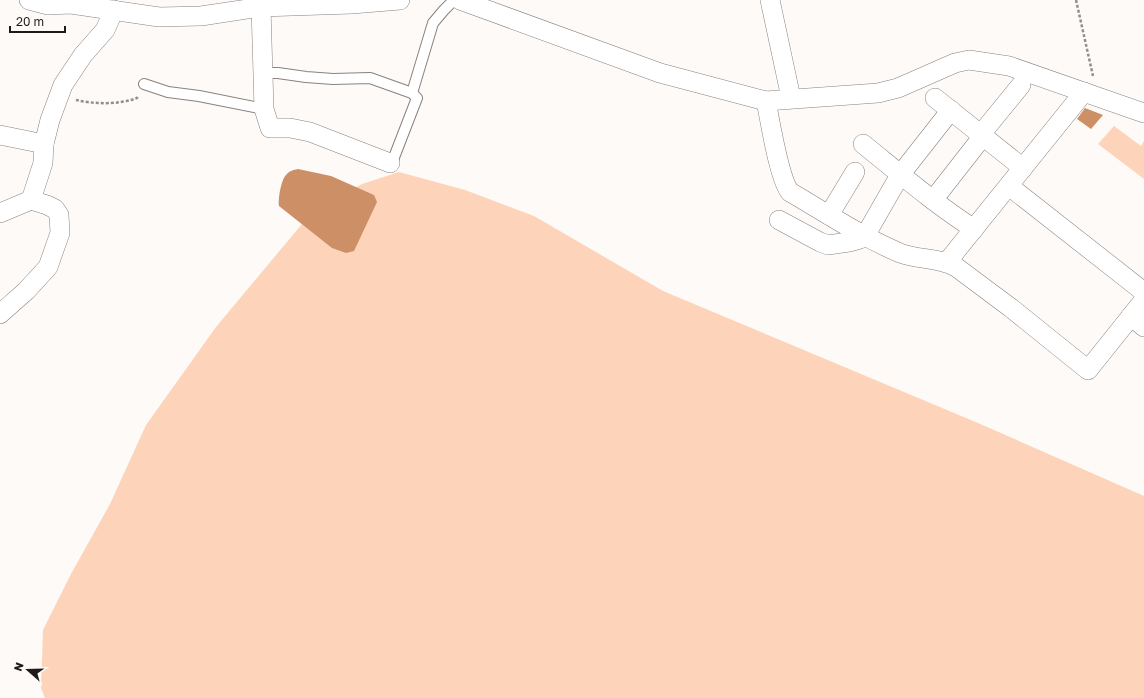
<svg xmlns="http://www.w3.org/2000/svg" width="1144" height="698" viewBox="0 0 1144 698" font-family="'Golos Text',sans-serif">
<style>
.green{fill:#fdd4b9}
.water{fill:#cc8f66}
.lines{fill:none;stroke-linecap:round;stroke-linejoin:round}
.service-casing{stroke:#89827e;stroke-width:12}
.minor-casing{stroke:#89827e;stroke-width:20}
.path{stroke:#928e8c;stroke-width:2.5;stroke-dasharray:3 2;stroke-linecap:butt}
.service{stroke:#fff;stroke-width:10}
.minor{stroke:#fff;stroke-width:19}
</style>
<rect width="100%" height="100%" fill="#fefaf7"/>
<g class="green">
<path d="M1114,126L1141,146L1144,141V179L1098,144Z"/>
<path d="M399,172L465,190L534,216L663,291L978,423L1144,496V698H45L41,688L43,630L71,574L110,504L146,425L216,327L312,212L362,184Z"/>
</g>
<g class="water">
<path d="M1085,108L1103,115L1091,129L1077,119Z"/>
<path d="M298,169L331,176L374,195L377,202L354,251L346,253L332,248L279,206C278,199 281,180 286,175C289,171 293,170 298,169Z"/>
</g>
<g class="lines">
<defs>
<g id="service">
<path d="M262,73H278L306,77L333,79L370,78L412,93"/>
<path d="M144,84L168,92L199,96L264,109"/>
<path d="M390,163L393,160L417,98L412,93L433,23L444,10L454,0"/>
</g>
<g id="minor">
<path d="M29,0L48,5L71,4L159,17L201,16L261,7L352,4L400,0"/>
<path d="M460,0L660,73L766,101L878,93L898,88L955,63L969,60L1009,66L1144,113"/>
<path d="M770,0L791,98"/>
<path d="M261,7L264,109L270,128H290L310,132L390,163"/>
<path d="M935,98L1023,168"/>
<path d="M766,101C770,120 779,179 790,192C826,213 862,237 900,253C918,260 938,257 956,267L1011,308L1088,370L1144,300"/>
<path d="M981,134L1021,85"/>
<path d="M0,135L44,144"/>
<path d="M863,144C899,173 935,204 974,229"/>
<path d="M1009,186L1144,292"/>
<path d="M933,200L983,136"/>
<path d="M0,213L31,200"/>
<path d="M829,215L855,172"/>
<path d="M779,220L820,242L828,245L849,242L860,239L865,236L900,175L951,110"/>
<path d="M947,262L1084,92"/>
<path d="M0,314L26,291L48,267L60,233L59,215L55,209L47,205L31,200L43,163L44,144L50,120L63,85L83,55L105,30L114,10"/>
<path d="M1131,316L1144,327"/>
</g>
</defs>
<use href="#service" class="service-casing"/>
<use href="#minor" class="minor-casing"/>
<g class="path">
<path d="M1076,0L1093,76"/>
<path d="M76,100C94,104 119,105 137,98L138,96"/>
</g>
<use href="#service" class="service"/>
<use href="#minor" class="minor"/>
</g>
<g transform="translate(28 670) rotate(290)" stroke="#fefaf7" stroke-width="3" paint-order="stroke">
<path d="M0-3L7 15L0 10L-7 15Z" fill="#1d1b19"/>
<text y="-6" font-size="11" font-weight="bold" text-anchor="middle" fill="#1d1b19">N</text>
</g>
<path d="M10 26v6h55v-6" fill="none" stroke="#1d1b19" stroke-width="2"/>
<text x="16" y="26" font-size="12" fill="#1d1b19" stroke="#fefaf7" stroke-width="3" paint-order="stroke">20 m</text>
</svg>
